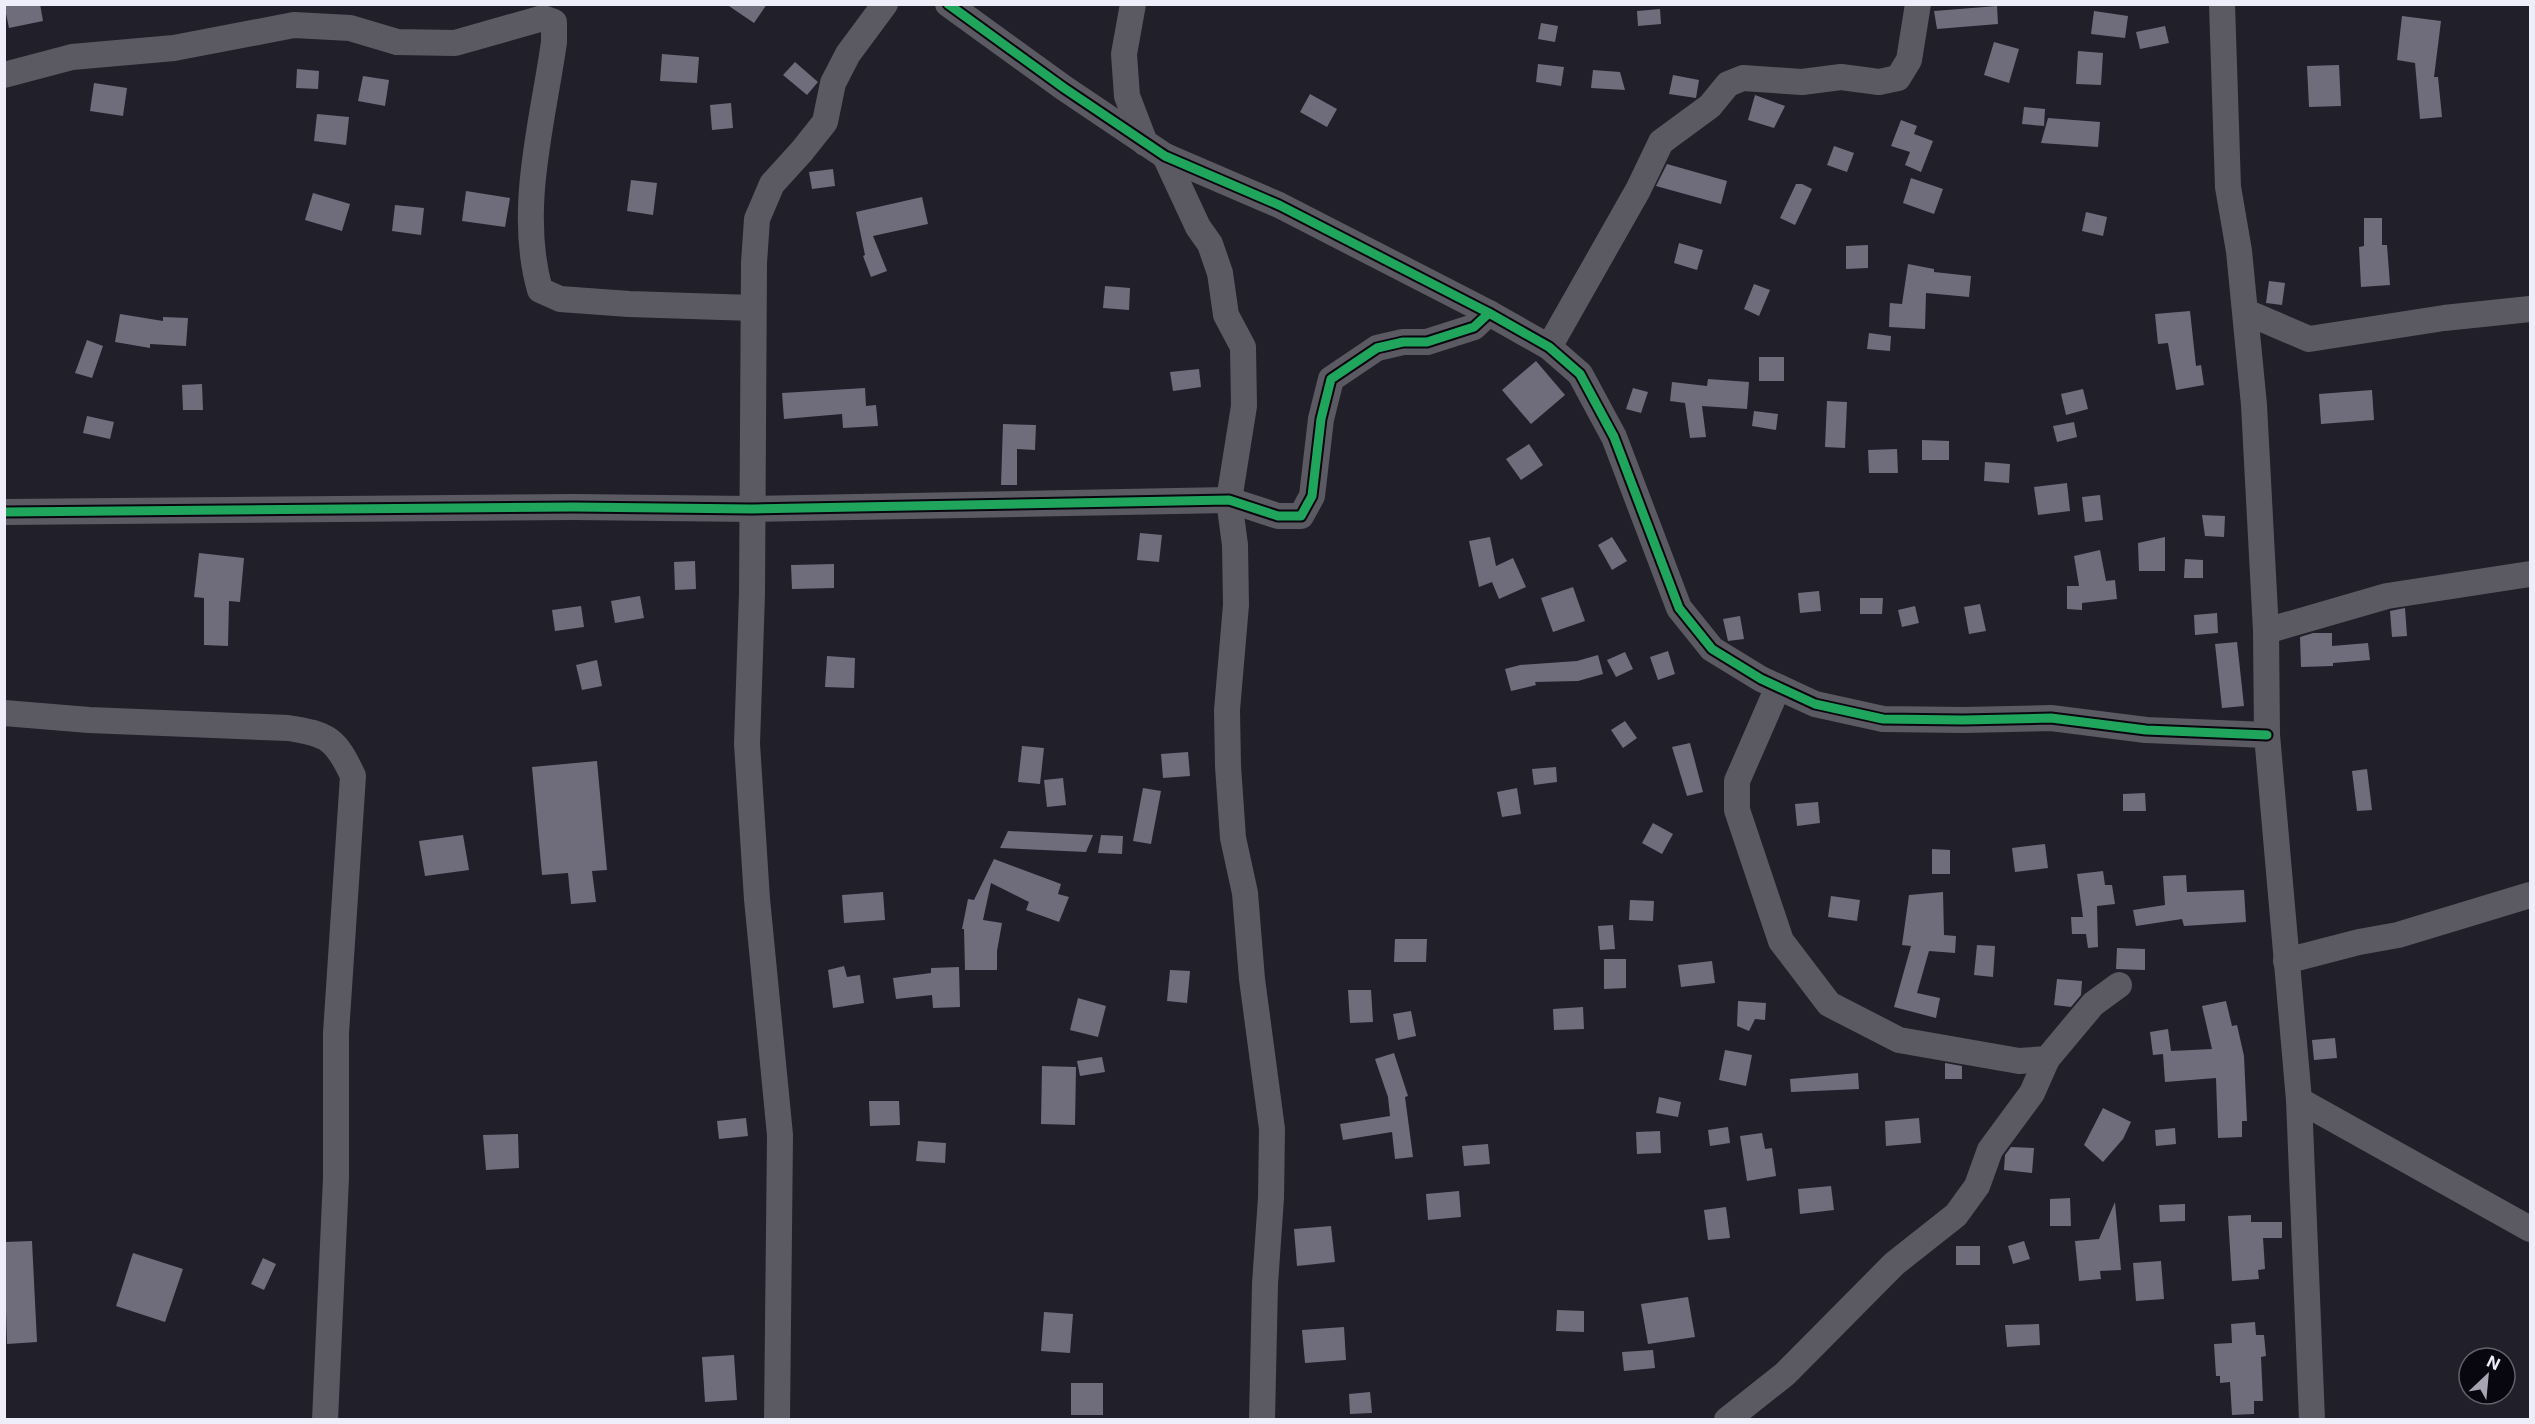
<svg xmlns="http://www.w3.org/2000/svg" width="2535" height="1424" viewBox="0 0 2535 1424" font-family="Inter,sans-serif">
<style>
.building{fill:#6f6d7c}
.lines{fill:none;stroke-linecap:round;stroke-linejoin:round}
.minor{stroke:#5b5a62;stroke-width:26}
.cycleway-casing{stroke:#08070f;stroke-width:13}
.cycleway{stroke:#20a55d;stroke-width:9}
</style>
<rect width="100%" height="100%" fill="#211f2a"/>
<g class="building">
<path d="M4,4H40L43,21L9,28Z"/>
<path d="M726,4H767L754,23Z"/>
<path d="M1997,6L1998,24L1937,29L1934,11Z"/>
<path d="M1660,9L1661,24L1638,26L1637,11Z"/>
<path d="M2094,11L2128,16L2125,38L2091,34Z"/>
<path d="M2402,16L2441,21L2434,77H2438L2442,117L2420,119L2415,63L2397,60Z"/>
<path d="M1541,23L1558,26L1555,42L1538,39Z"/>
<path d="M2165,26L2169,43L2140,49L2136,32Z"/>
<path d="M1994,42L2019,49L2009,83L1984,75Z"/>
<path d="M2078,51L2103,53L2101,85L2076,84Z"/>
<path d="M662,54L699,57L697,83L660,81Z"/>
<path d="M795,62L818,82L807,95L783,75Z"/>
<path d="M1538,64L1564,67L1561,86L1536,82Z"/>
<path d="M2339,65L2341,106L2309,107L2307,66Z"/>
<path d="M297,69L319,71L318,89L296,88Z"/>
<path d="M1593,70L1620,72L1625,90L1591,88Z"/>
<path d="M1673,75L1699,80L1696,98L1669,94Z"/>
<path d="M363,76L389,80L385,106L358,101Z"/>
<path d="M94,83L127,88L123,116L90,111Z"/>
<path d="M1310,94L1337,109L1327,127L1300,112Z"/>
<path d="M1755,95L1785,106L1774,128L1748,120Z"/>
<path d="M731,103L733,128L712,130L710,105Z"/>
<path d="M2024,107L2045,109L2044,126L2022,124Z"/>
<path d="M317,114L349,117L346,145L314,141Z"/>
<path d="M2048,118L2100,122L2098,147L2041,143Z"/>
<path d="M1901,120L1917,126L1914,134L1933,141L1921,172L1905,165L1910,152L1891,146Z"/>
<path d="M1834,146L1854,153L1847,172L1827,165Z"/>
<path d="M1667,164L1727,181L1721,204L1656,186Z"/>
<path d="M833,169L835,186L812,189L809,172Z"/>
<path d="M1911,178L1943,189L1934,214L1903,203Z"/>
<path d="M631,180L657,183L653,215L627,211Z"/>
<path d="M1796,184H1802L1812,189L1795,225L1780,218Z"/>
<path d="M466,191L510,198L505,227L462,221Z"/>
<path d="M313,193L350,204L342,231L305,220Z"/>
<path d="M922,197L928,224L873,236L887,271L871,277L863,256L865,255L856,212Z"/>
<path d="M395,205L424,208L421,235L392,231Z"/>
<path d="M2086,212L2107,217L2103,236L2082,231Z"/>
<path d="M2364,218H2382V245H2387L2390,285L2361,287L2359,247L2364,246Z"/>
<path d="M1679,243L1703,250L1697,270L1674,263Z"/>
<path d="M1868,245V268L1846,269V246Z"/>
<path d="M1908,264L1934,269V272L1971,276L1969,297L1926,293L1925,329L1889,327L1890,303L1902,304Z"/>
<path d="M2269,281L2285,283L2282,305L2266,303Z"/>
<path d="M1754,284L1770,290L1759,316L1744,309Z"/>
<path d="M1105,286L1130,288L1129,310L1103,308Z"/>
<path d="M2190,311L2196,366L2201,365L2204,385L2176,390L2168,343L2158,344L2155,314Z"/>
<path d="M120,314L163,321V317L188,318L186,346L150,344V348L115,342Z"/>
<path d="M1869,333L1891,336L1890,351L1867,349Z"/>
<path d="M87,340L103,346L92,378L75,373Z"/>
<rect x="1759" y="357" width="25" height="24"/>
<path d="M1536,361L1565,395L1531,424L1502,390Z"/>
<path d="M1199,369L1201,387L1173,391L1170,372Z"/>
<path d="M1708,379L1749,382L1747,409L1702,406L1706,437L1690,438L1685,403L1670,401L1672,382L1707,386Z"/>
<path d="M202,384L203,410H183L182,385Z"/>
<path d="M865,388L866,406L876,405L878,426L843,428L842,414L784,419L782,393Z"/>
<path d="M1633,388L1648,392L1641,413L1626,409Z"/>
<path d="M2083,389L2088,409L2066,415L2061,394Z"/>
<path d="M2372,390L2374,420L2321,424L2319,394Z"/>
<path d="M1827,401L1847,402L1845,448L1825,447Z"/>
<path d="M1754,411L1778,414L1776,430L1752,426Z"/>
<path d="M87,416L114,422L110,439L83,433Z"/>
<path d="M2074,422L2077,437L2057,442L2053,426Z"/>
<path d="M1003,424L1036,425L1035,450L1017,449V485H1001Z"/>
<path d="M1922,440L1949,441V460H1922Z"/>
<path d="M1529,444L1543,465L1521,480L1506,459Z"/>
<path d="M1897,449L1898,473H1869L1868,450Z"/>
<path d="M1985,462L2010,464L2009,483L1984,481Z"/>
<path d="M2067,483L2070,511L2038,515L2034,487Z"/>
<path d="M2100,495L2103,520L2085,522L2082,497Z"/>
<path d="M2202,515L2225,516L2224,537L2205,536Z"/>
<path d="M1140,533L1162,535L1159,562L1137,560Z"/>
<path d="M1490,537L1496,566L1513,558L1526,587L1499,599L1492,582L1479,587L1469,541Z"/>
<path d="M1612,537L1627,561L1612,570L1598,545Z"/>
<path d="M2165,537V571H2139L2138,543Z"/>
<path d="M2100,550L2106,581L2115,580L2117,599L2082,603V610L2067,609V586H2079L2074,556Z"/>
<path d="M199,553L244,558L240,602L229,601L228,646L204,645V598L194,597Z"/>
<path d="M2185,559L2203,560V578H2184Z"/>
<path d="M695,561L696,589L675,590L674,562Z"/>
<path d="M834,564V588L792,589L791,565Z"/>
<path d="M1573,587L1585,621L1553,632L1541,598Z"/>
<path d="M1819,591L1821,611L1800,613L1798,593Z"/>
<path d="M640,596L644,618L615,623L611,601Z"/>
<path d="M1860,598H1883L1882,614H1860Z"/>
<path d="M1980,604L1986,631L1969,634L1964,607Z"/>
<path d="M581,606L584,627L555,631L552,610Z"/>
<path d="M1915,606L1919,623L1902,627L1898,610Z"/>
<path d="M2405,608L2407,636L2392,637L2390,611Z"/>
<path d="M2217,613L2218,633L2195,635L2194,615Z"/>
<path d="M1740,616L1744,639L1728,641L1723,619Z"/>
<path d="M2313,633H2332V646L2368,643L2370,660L2333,663V666L2301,667L2300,637Z"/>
<path d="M2237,642L2244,706L2222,708L2215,644Z"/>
<path d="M1668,651L1675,674L1658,680L1650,657Z"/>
<path d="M1625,652L1633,669L1616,677L1607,660Z"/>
<path d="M1598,655L1603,674L1578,681L1535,682L1536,685L1511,691L1505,669L1520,665L1577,661Z"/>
<path d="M827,656L855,658L854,688L825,687Z"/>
<path d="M597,660L602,686L582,690L576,665Z"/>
<path d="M1625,721L1637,738L1623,748L1611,730Z"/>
<path d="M1690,743L1703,792L1687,796L1672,747Z"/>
<path d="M1022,746L1044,748L1040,784L1018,782Z"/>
<path d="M1188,752L1190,776L1163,778L1161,754Z"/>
<path d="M597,761L607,870L592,871L596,902L571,904L568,873L542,875L532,767Z"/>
<path d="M1556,767L1557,782L1534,785L1532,769Z"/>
<path d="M2367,769L2372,810L2357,811L2352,771Z"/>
<path d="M1063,778L1066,805L1047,807L1044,780Z"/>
<path d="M1143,788L1161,791L1151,844L1133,841Z"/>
<path d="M1517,788L1521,814L1502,817L1497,792Z"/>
<path d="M2145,793L2146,811H2123V794Z"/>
<path d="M1818,802L1820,823L1797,826L1795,804Z"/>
<path d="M1653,823L1673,834L1662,854L1642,843Z"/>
<path d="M1008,831L1031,832L1093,835L1086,852L1000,848Z"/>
<path d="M463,835L469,870L425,876L419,841Z"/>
<path d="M1101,835L1123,836L1122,854L1098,853Z"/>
<path d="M2045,844L2048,868L2015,872L2012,848Z"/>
<path d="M1932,849L1950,850V874H1932Z"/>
<path d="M994,859L1061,884L1058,894L1069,897L1059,922L1026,910L1029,902L991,883L983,920L1002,923L997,951V970H965L964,929H962L968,899L974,900Z"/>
<path d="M2103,871L2105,885H2112L2115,904L2097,906L2098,947L2088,948L2086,934H2072L2071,917H2083L2077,874Z"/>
<path d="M2186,875L2187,892L2244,890L2246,922L2184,926L2182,919L2136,926L2133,910L2165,905L2163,876Z"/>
<path d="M883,892L885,920L844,923L842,895Z"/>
<path d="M1943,892L1944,935L1956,936L1955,953L1929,951L1917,993L1940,998L1936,1018L1894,1007L1911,946L1902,945L1909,895Z"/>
<path d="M1831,896L1860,900L1857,921L1828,917Z"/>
<path d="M1630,900L1654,901L1653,921L1629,920Z"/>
<path d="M1613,925L1615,949L1600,950L1598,926Z"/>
<path d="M1395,939H1427L1426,962H1394Z"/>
<path d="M1977,945L1995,946L1993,977L1974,975Z"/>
<path d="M2117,948L2145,949V970L2116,969Z"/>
<path d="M1604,959H1626V988L1604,989Z"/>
<path d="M1712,961L1715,983L1681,987L1678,965Z"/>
<path d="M844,966L847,977L860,975L864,1003L833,1008L828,970Z"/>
<path d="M959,967L960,1007L933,1008L932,995L896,999L893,978L931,973V968Z"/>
<path d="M1170,970L1190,971L1187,1003L1167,1001Z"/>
<path d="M2057,979L2082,981L2081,995L2071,1007L2054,1005Z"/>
<path d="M1348,990H1371L1373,1022L1350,1023Z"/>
<path d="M1078,998L1106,1006L1098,1037L1070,1030Z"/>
<path d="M1738,1001L1766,1003L1765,1020L1755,1019L1749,1031L1737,1026Z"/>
<path d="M2226,1001L2232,1026L2237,1025L2244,1056L2247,1121H2242V1137L2218,1138L2216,1078L2165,1082L2163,1054L2153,1055L2150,1032L2168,1029L2171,1051L2212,1049L2202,1006Z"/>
<path d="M1583,1007L1584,1029L1554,1030L1553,1009Z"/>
<path d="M1411,1011L1416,1036L1398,1040L1393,1014Z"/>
<path d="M2335,1038L2337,1058L2314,1060L2312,1040Z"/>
<path d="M1725,1050L1752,1055L1746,1086L1719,1080Z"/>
<path d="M1394,1053L1408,1096L1405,1097L1413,1157L1395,1159L1392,1132L1343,1140L1340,1124L1390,1116L1388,1097L1375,1059Z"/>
<path d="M1102,1057L1105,1072L1080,1076L1077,1061Z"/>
<path d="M1945,1063L1962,1066V1079H1945Z"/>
<path d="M1042,1066L1076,1067L1075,1125L1041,1124Z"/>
<path d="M1858,1073L1859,1089L1791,1092L1790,1079Z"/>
<path d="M1659,1097L1681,1102L1678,1117L1656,1113Z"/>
<path d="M869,1101H899L900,1125L870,1126Z"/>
<path d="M2103,1108L2131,1122L2123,1139L2103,1162L2084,1145Z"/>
<path d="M746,1118L748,1136L719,1139L717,1121Z"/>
<path d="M1919,1118L1921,1143L1886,1146L1885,1121Z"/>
<path d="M1728,1127L1730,1143L1710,1146L1708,1130Z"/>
<path d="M2175,1128L2176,1144L2156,1146L2155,1130Z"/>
<path d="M1660,1131L1661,1153L1637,1154L1636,1132Z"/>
<path d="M1762,1133L1765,1149L1772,1148L1776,1176L1747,1181L1740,1136Z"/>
<path d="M518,1134L519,1168L486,1170L483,1135Z"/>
<path d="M918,1141L946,1143L945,1163L916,1161Z"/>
<path d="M1488,1144L1490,1164L1464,1166L1462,1146Z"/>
<path d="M2011,1147L2034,1148L2032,1173L2004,1170L2005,1155Z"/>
<path d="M1831,1186L1834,1210L1800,1214L1798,1189Z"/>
<path d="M1459,1191L1461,1217L1428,1220L1426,1194Z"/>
<path d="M2070,1198L2071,1226H2050V1199Z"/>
<path d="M2115,1202L2121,1270L2100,1271L2101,1279L2079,1281L2075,1241L2099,1239Z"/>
<path d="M2185,1204V1221L2160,1222L2159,1205Z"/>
<path d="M1726,1207L1730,1238L1708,1240L1704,1210Z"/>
<path d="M2251,1215V1222H2282V1238H2263L2265,1269L2258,1270L2259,1279L2232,1281L2228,1216Z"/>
<path d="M1331,1226L1335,1262L1297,1266L1294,1229Z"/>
<path d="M32,1241L37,1342L7,1344L4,1242Z"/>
<path d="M2024,1241L2030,1259L2013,1264L2008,1246Z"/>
<rect x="1956" y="1246" width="24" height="19"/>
<path d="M133,1253L183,1269L165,1322L116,1306Z"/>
<path d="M263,1258L276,1264L264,1290L251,1284Z"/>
<path d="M2161,1261L2164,1299L2136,1301L2133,1263Z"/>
<path d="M1688,1297L1695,1337L1648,1344L1641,1304Z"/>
<path d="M1557,1310L1584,1311V1332L1556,1331Z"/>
<path d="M1044,1312L1073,1314L1070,1353L1041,1351Z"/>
<path d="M2255,1322L2256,1335H2264L2266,1356L2261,1357L2263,1401H2254V1414L2232,1415L2230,1382L2220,1383V1376H2216L2214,1344L2232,1343L2231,1324Z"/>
<path d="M2039,1324L2040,1345L2007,1347L2005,1325Z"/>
<path d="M1344,1327L1346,1360L1305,1363L1302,1330Z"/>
<path d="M1653,1350L1655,1368L1624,1371L1622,1352Z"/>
<path d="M734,1355L737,1400L705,1402L702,1357Z"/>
<rect x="1071" y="1383" width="32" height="32"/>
<path d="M1370,1392L1372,1413L1350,1414L1349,1394Z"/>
</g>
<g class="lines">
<g class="minor">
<path d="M948,4L1064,88L1165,156L1279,205L1489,313L1549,347L1580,374L1614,437L1679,608L1712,649L1761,679L1815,704L1883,719L1963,720L2051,718L2146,730L2267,735"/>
<path d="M1133,4L1124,54L1127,96L1145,143"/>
<path d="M2222,4L2228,187L2239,251L2254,405L2266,631L2267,735L2299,1100L2312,1420"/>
<path d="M4,75L72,57L174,48L294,25L350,28L397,42L455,43L543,18L554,22V42C543,121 517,210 540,290L560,299L629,304L753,308"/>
<path d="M1165,156L1198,227L1210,244L1220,273L1226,315L1243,347L1244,406L1229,500L1235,545L1236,605L1227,710L1228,766L1233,838L1245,893L1252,979L1272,1129L1271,1198L1265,1284L1262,1420"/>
<path d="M2246,312L2309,339L2444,318L2530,309"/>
<path d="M1549,347L1638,190L1661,142L1710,106L1728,84L1743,78L1802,82L1841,77L1879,82L1898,78L1909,60L1918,4"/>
<path d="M4,512L574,507L752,509L1229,500L1278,516H1301L1312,496L1321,419L1331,379L1377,348L1403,342H1427L1474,327L1489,313"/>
<path d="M2266,631L2387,596L2530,574"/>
<path d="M1778,687L1737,781V810L1781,941L1829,1004L1899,1040L2019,1061L2047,1059L2093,1004L2119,985"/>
<path d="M4,713L89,720L288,728C328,734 336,739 353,776L336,1033V1178L325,1420"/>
<path d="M2286,961L2359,942L2398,935L2530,895"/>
<path d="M2299,1100L2530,1229"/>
<path d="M777,1420L780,1135L757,899L747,744L752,594L754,263L757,219L772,184L802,151L825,122L833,83L848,54L885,4"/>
<path d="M1727,1420L1785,1374L1894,1264L1956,1215L1977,1186L1990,1150L2032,1093L2047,1059"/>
</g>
<defs>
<g id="cycleway">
<path d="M948,4L1064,88L1165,156L1279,205L1489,313L1549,347L1580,374L1614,437L1679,608L1712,649L1761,679L1815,704L1883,719L1963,720L2051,718L2146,730L2267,735"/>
<path d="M4,512L574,507L752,509L1229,500L1278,516H1301L1312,496L1321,419L1331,379L1377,348L1403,342H1427L1474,327L1489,313"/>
</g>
</defs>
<use href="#cycleway" class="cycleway-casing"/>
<use href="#cycleway" class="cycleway"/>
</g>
<rect width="2535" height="1424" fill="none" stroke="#eeedfa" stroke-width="12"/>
<g transform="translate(2487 1376) rotate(26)"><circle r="28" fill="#08070f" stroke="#64636d" stroke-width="1.5"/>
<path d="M0-4.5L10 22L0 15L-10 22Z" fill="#a6a5b1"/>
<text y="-9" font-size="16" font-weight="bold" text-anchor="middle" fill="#eeedfa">N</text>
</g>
</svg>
